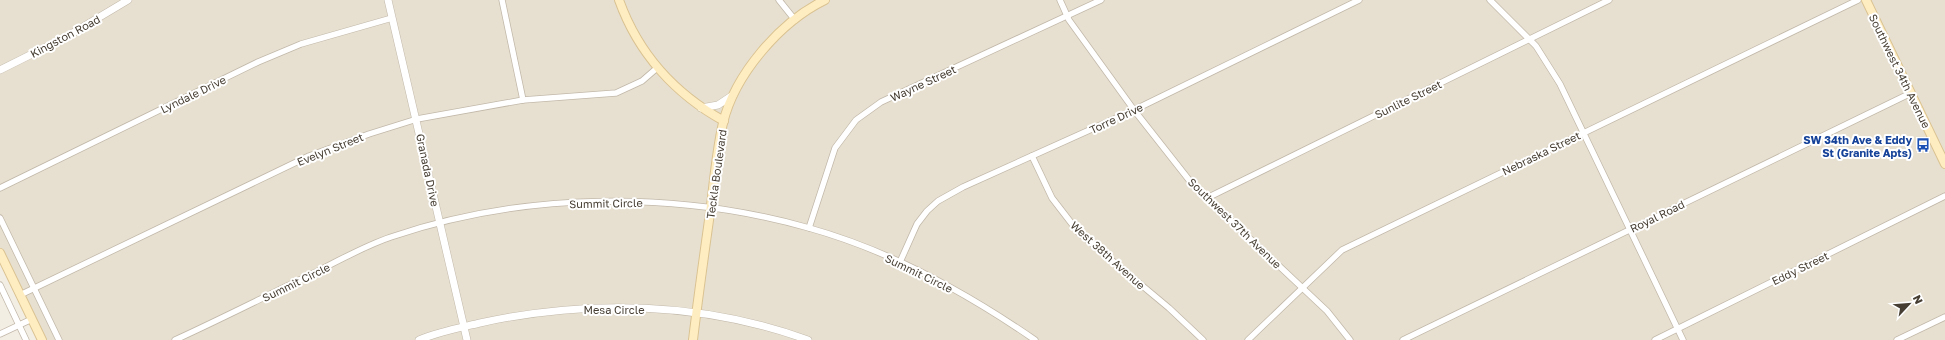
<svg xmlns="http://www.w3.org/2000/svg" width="1945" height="340" viewBox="0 0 1945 340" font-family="'Golos Text',sans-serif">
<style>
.residential{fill:#e7e0d1}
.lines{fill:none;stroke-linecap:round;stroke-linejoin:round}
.minor-casing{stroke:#c2b8a9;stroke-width:7}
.tertiary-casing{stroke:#c2b8a9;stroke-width:8}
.secondary-casing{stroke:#dac392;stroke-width:10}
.minor{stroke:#fff;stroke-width:5.5}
.tertiary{stroke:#fff;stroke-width:7}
.secondary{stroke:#ffedc2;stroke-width:8}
.labels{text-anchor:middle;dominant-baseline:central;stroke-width:4;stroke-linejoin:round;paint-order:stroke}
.street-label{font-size:11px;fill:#463e33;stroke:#fff}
.transit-label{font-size:11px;font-weight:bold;fill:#164399;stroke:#fff;text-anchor:end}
</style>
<rect width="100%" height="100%" fill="#f3eee4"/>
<path class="residential" d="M0,0H1945V340H44L0,250Z"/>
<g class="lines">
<defs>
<g id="minor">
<path d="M502,0L523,100"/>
<path d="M779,0L795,20"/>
<path d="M1060,0L1069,20L1134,110L1193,185L1327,311L1350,340"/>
<path d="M1490,0L1536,46L1560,84L1683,340"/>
<path d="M1032,156L1052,198L1079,233L1169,308L1203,340"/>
<path d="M0,188L258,62L301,44L392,18"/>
<path d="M1207,198L1609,0"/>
<path d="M0,218L59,340"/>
<path d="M809,228L835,148L856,120L881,102L1101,0"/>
<path d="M900,262L917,224L927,211L938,201L963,187L1134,110L1359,0"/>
<path d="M0,285L26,340"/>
<path d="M20,295L309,156L369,134L417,119L523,100L616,93L642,81L657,68"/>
<path d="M0,334L32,319"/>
<path d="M175,340C221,319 266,296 312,274C338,261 364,246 391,237C523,192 675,190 809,228C888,250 967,293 1035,340"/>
<path d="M1248,340L1342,250L1858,0"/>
<path d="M1403,340L1911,93"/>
<path d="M1655,340L1945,196"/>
<path d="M1897,340L1945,317"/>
</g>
<g id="tertiary">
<path d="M388,0L467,340"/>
<path d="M0,70L66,37L128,0"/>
<path d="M701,108L718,105L733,95"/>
<path d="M419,340C438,332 459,328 480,323C588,299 704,302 808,340"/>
</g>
<g id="secondary">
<path d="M619,0C638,53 675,94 724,121"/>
<path d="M1866,0L1945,164"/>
<path d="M0,253L42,340"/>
<path d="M693,340C698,298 704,256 710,213C714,183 716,153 723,123C735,74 780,22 825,0"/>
</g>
</defs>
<use href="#minor" class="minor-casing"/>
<use href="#tertiary" class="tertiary-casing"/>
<use href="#secondary" class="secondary-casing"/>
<use href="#minor" class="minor"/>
<use href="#tertiary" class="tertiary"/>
<use href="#secondary" class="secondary"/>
</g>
<defs>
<symbol id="bus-bare" viewBox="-9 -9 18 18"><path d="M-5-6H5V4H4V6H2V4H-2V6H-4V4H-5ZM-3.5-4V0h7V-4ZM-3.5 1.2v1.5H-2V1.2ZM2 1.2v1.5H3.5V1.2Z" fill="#1a4fb4" stroke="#fff" stroke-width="2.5" paint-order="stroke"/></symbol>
</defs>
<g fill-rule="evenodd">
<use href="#bus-bare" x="1913" y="135" width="20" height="20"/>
</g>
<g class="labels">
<g class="street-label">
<text transform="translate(65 36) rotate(-28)">Kingston Road</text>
<text transform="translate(1900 71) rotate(64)">Southwest 34th Avenue</text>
<text transform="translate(923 83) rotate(-25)">Wayne Street</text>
<text transform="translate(193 94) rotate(-26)">Lyndale Drive</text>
<text transform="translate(1408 99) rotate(-26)">Sunlite Street</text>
<text transform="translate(1116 118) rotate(-25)">Torre Drive</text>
<text transform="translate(330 149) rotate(-22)">Evelyn Street</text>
<text transform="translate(1541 153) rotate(-26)">Nebraska Street</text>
<text transform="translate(428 170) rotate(78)">Granada Drive</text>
<text transform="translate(716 174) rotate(-82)">Teckla Boulevard</text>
<text transform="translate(606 203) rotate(-1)">Summit Circle</text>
<text transform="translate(1657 216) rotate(-26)">Royal Road</text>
<text transform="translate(1235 223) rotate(44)">Southwest 37th Avenue</text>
<text transform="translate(1108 255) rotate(42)">West 38th Avenue</text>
<text transform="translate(1800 268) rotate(-26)">Eddy Street</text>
<text transform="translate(919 273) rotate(26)">Summit Circle</text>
<text transform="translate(296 282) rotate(-26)">Summit Circle</text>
<text x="614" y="309">Mesa Circle</text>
</g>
<g class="transit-label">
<text x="1912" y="139">SW 34th Ave &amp; Eddy<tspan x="1912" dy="13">St (Granite Apts)</tspan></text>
</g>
</g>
<g transform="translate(1909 304) rotate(64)" stroke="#ffffff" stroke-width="3" paint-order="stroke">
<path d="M0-3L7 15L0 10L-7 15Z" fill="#463e33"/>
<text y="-6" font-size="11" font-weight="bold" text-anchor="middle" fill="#463e33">N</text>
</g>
</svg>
